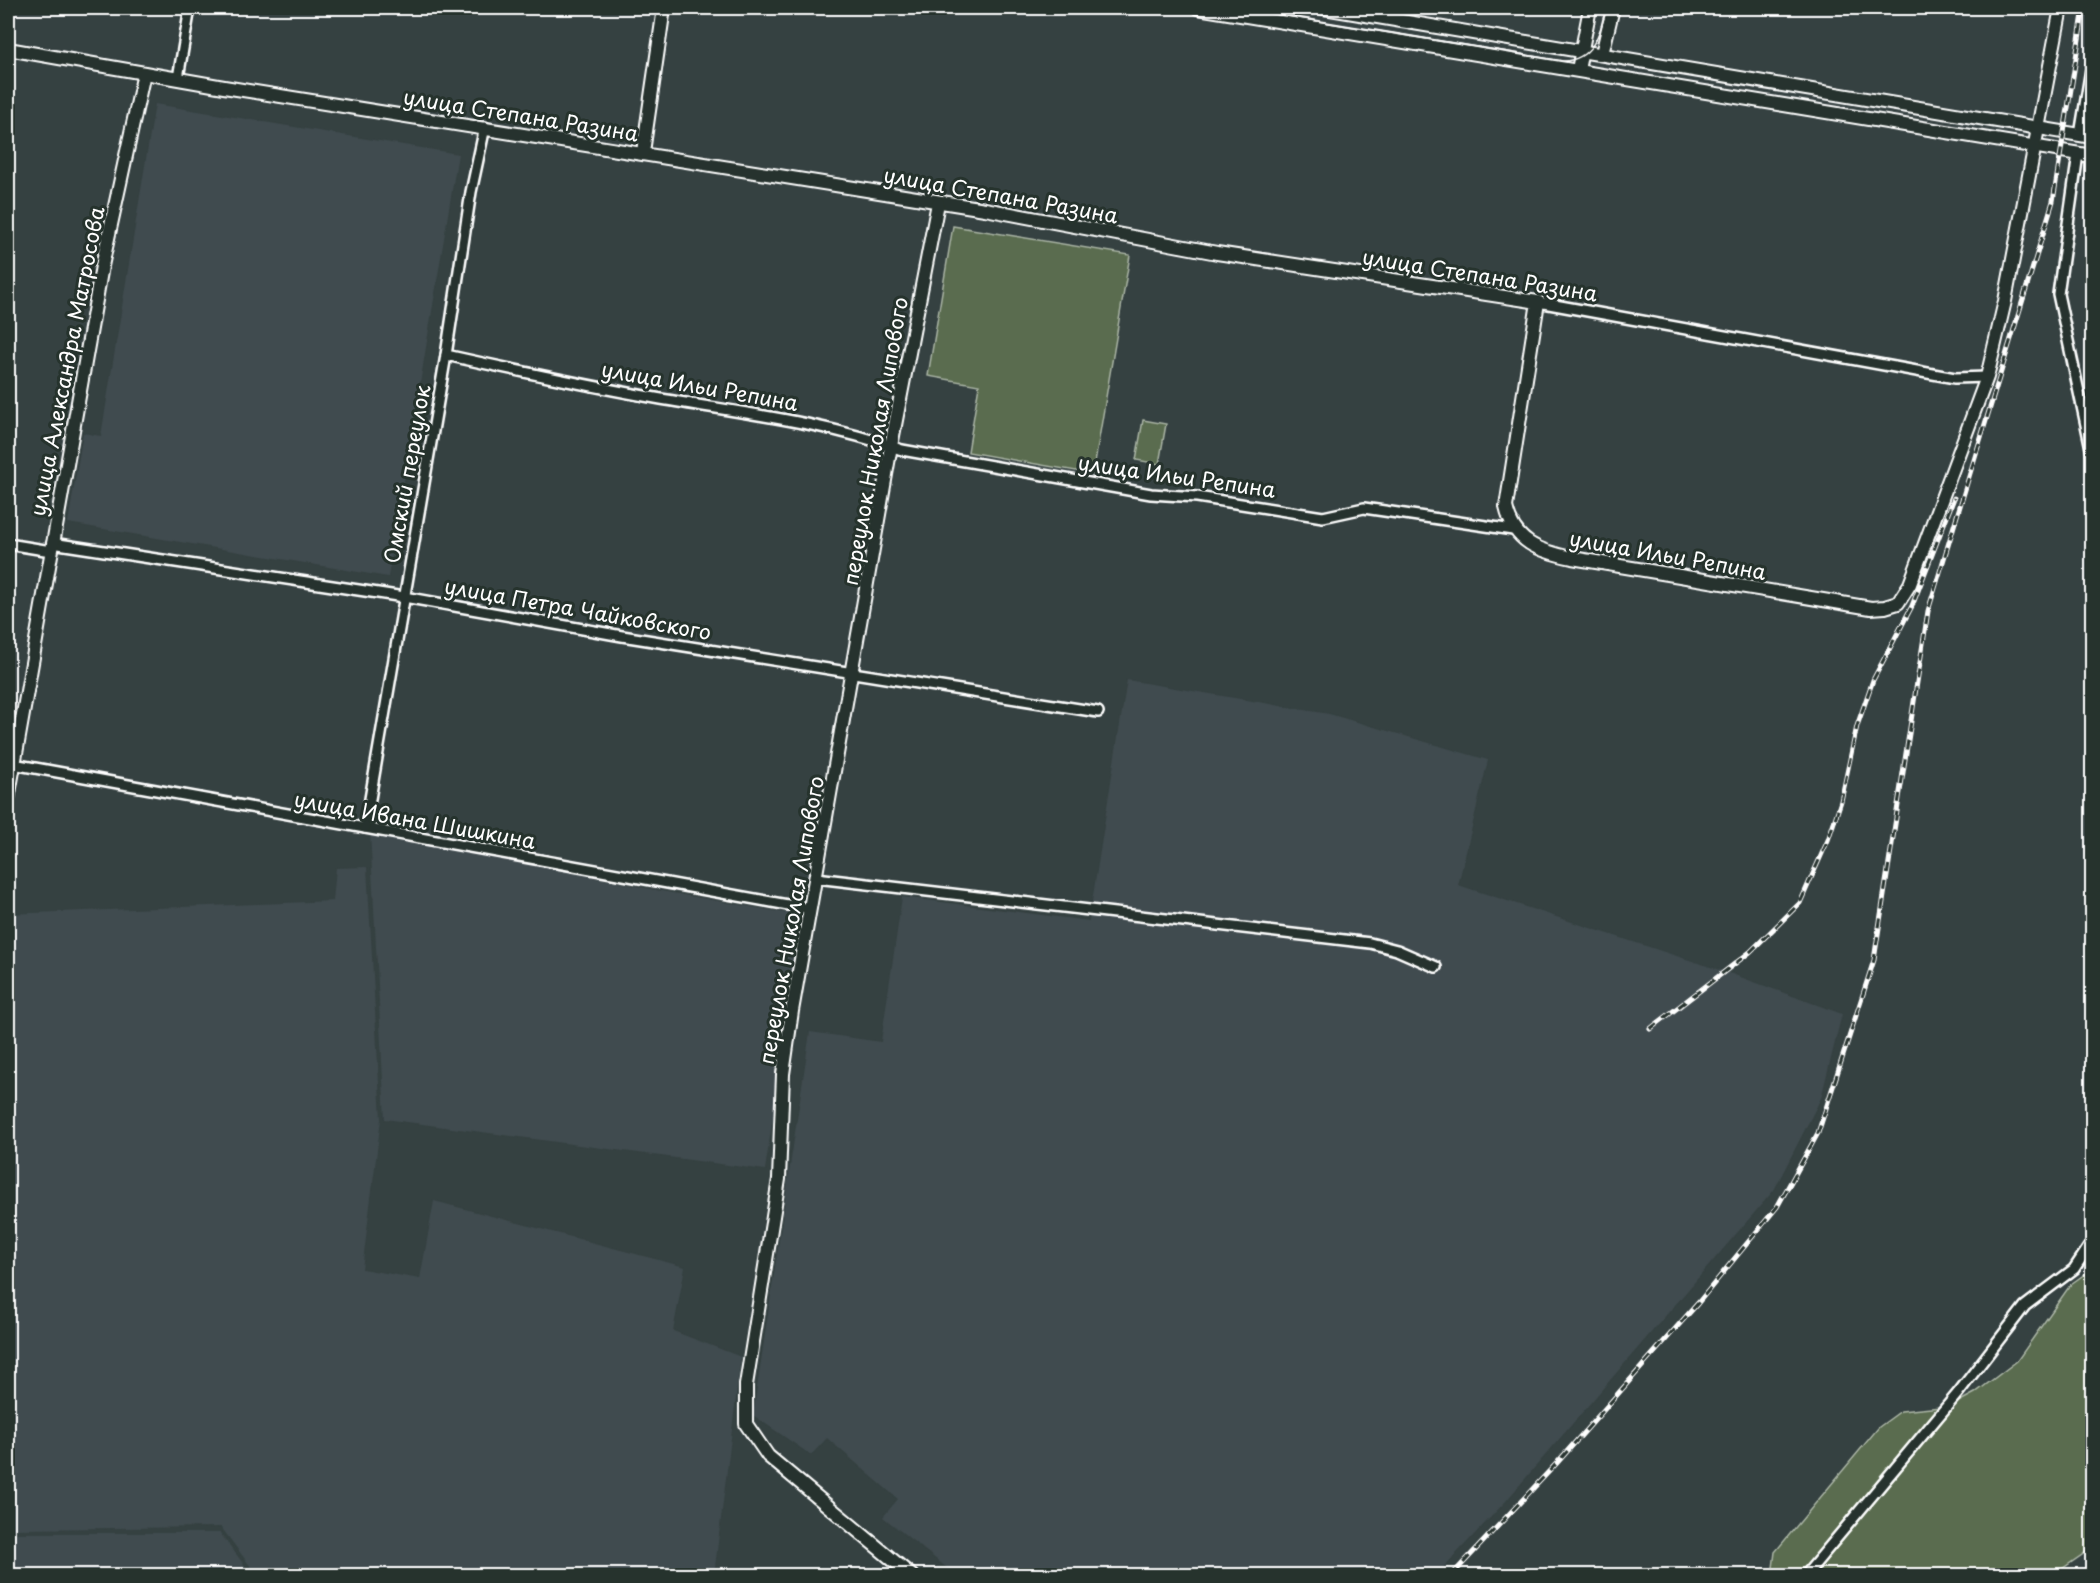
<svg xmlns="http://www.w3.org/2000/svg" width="2100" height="1583" viewBox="0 0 2100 1583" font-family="'Playpen Sans',sans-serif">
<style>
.built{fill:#404b4f}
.green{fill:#5a6c4f;stroke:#acb6a7;stroke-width:1.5}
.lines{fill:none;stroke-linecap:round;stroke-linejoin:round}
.street-casing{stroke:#fff;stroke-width:14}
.secondary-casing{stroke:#fff;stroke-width:16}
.street{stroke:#26332d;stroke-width:9}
.secondary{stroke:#26332d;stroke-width:12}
.tram{stroke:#fff;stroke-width:1.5}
.rail-casing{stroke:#fff;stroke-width:5}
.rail{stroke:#26332d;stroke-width:3;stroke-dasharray:9;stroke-linecap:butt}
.labels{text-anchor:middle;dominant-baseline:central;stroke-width:6;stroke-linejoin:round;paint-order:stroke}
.street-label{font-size:21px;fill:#fff;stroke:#26332d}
</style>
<rect width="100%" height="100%" fill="#354141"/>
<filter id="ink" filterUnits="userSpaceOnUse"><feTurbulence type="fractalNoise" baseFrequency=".0167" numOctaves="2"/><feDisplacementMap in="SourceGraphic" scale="12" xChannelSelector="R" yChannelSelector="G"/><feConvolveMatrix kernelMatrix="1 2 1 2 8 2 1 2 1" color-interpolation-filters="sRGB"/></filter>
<g filter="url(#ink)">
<g class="built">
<path d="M155,104L458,154L388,577L68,523L83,433L101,436Z"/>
<path d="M1127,680L1329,714L1488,760L1458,885L1729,973L1842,1014L1821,1098L1774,1190L1505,1502L1436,1575H956L883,1517L898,1499L827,1438L811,1455L753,1415L810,1032L881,1042L902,897L1089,921Z"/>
<path d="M370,831L656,890L803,916L765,1170L385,1119Z"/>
<path d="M367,867L381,1119L362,1269L420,1279L434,1201L685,1267L673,1331L741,1357L714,1575H257L221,1527L8,1529V914L333,901L336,868Z"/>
<path d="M8,1533H220L252,1575H8Z"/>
</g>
<g class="green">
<path d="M953,226L1130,255L1093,474L968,452L979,385L928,376Z"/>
<path d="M1143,420L1166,424L1159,464L1136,460Z"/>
<path d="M2092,1269V1548L2053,1575L1772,1576L1775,1552L1879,1427L1901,1411L1951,1406L1975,1393L2017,1361L2071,1284Z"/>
</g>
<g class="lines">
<defs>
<g id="street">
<path d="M178,78L190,8"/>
<path d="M2080,135L2092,63"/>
<path d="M2078,154L2058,294L2092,453"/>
<path d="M1538,302L1955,378L1987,377"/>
<path d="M446,355C518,371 589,386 661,399C742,413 824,422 902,450L1151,494L1197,497L1323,517L1364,508L1513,530"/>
<path d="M52,543L404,597L622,636L1098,712"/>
<path d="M8,544L51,551"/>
<path d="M13,764L810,909"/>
<path d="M365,828L446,355L471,192L485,127"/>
<path d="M816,878L1370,943L1397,950L1436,967"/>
<path d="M1805,1576L1958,1393L2025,1306L2074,1269L2092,1242"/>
</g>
<g id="secondary">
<path d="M1198,8L2092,156"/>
<path d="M1324,8L2092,137"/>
<path d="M8,49L224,87L985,209L1217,253L1538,302L1506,507C1514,543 1539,551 1572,558L1871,608L1885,607L1898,603L1910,584L1987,377L2005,301L2061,8"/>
<path d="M1602,54L1613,8"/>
<path d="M1578,70L1590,8"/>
<path d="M643,152L664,8"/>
<path d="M8,799L102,266L144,73"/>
<path d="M912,1576L768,1456L746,1424V1385L779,1179L783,1074L792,1011L891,446L938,203"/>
</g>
</defs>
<use href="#street" class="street-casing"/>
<use href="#secondary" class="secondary-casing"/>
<use href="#street" class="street"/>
<use href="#secondary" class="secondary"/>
<path class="tram" d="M1237,8L1563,61C1593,60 1600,33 1607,8"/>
<defs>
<g id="rail">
<path d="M1650,1029L1750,952L1800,903L1828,840L1841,801L1857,726L1873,680L1912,606L1954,498"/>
<path d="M1451,1576L1556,1464L1698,1303L1777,1207L1818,1133L1874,960L1928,611L2053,201L2084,8"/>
</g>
</defs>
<use href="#rail" class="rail-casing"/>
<use href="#rail" class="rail"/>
</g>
</g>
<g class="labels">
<g class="street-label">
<text transform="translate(521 114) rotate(9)">улица Степана Разина</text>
<text transform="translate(1001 194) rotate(10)">улица Степана Разина</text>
<text transform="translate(1480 274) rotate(9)">улица Степана Разина</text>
<text transform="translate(66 361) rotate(-79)">улица Александра Матросова</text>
<text transform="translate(700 385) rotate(10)">улица Ильи Репина</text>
<text transform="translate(874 441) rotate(-80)">переулок Николая Липового</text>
<text transform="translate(406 474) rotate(-80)">Омский переулок</text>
<text transform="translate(1177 475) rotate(8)">улица Ильи Репина</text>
<text transform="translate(1668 554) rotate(10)">улица Ильи Репина</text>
<text transform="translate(578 608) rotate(10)">улица Петра Чайковского</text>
<text transform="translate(415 819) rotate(10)">улица Ивана Шишкина</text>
<text transform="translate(790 920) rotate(-80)">переулок Николая Липового</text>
</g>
</g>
<rect width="2100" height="1583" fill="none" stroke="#26332d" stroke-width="30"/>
<rect x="15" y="15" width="2070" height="1553" fill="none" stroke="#fff" stroke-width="2" filter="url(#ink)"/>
</svg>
